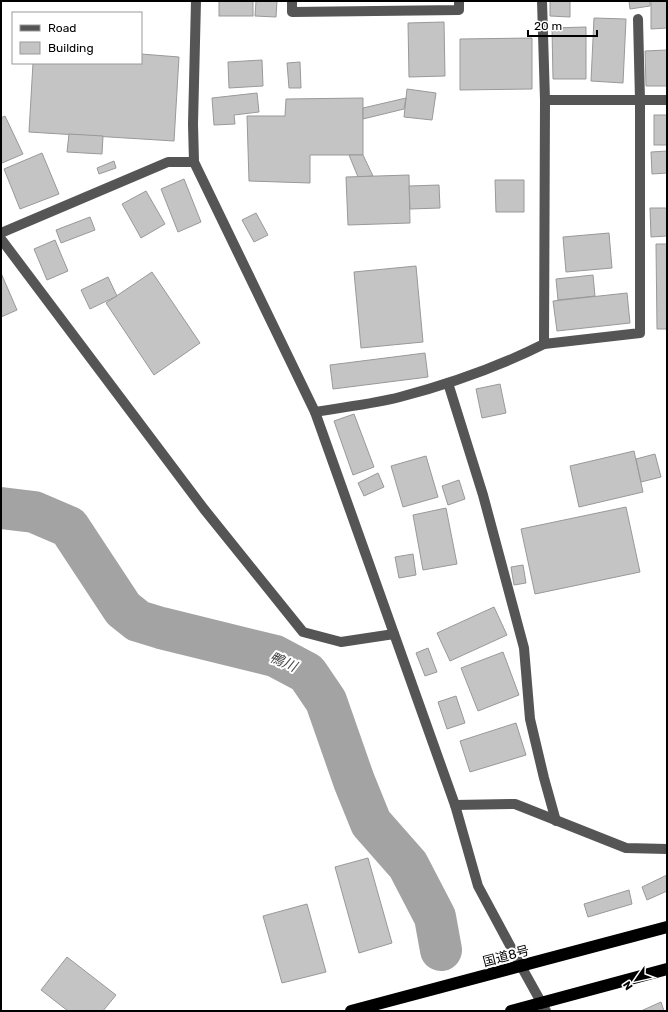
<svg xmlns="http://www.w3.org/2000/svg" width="668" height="1012" viewBox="0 0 668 1012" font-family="Rubik,'Noto Sans JP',sans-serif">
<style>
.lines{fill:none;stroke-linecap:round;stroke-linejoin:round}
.river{stroke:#a3a3a3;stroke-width:42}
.building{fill:#c4c4c4;stroke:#999}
.minor{stroke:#555;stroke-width:10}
.highway{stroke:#000;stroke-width:12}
.labels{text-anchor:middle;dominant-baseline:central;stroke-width:4;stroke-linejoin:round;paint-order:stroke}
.street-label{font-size:13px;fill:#000;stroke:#fff}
.water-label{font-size:14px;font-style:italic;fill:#444;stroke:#fff}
</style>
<rect width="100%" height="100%" fill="#fff"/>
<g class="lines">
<path class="river" d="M1,508L34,512L69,527L123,609L138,621L161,628L275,656L307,673L326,701L354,781L371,823L408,865L435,917L441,950"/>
</g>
<g class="building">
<rect x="219" y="1" width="34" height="15"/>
<path d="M256,1H277L276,17L255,16Z"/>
<path d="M550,1H570V17L550,16Z"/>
<path d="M629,1H650V6L630,9Z"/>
<path d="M651,1H667V28L651,29Z"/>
<path d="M594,18L626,19L623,83L591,81Z"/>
<path d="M444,22L445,76L409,77L408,23Z"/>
<path d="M586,27V79H553L552,28Z"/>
<path d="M532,38V89L460,90V39Z"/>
<path d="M667,50V86H646L645,51Z"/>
<path d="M141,54L179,57L174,141L29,132L33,63H141Z"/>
<path d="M262,60L263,86L229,88L228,62Z"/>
<path d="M300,62L301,88H289L287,63Z"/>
<path d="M407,89L436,93L432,120L404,117Z"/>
<path d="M257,93L259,112L234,115L235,124L214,125L212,98Z"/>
<path d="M363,98V155H310V183L249,181L247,116H285L286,99Z"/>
<path d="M406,98L404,109L363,119V108Z"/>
<rect x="654" y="115" width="13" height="30"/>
<path d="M5,116L23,154L2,163L1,160V118Z"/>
<path d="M69,134L103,136L102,154L67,152Z"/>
<path d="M667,151V173L652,174L651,152Z"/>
<path d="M42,153L59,194L20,209L4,169Z"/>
<path d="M349,155H363L373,176L358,177Z"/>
<path d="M114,161L116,168L99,174L97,168Z"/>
<path d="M409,175L410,223L348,225L346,177Z"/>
<path d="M184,179L201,222L178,232L161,189Z"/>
<path d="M495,180H524V212H496Z"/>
<path d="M439,185L440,208L410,209L409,186Z"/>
<path d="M146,191L165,224L141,238L122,204Z"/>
<path d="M650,208H667V236L651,237Z"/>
<path d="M256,213L268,235L254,242L242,220Z"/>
<path d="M90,217L95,230L61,243L56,230Z"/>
<path d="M609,233L612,268L566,272L563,237Z"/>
<path d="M55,240L68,271L47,280L34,249Z"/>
<path d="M656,244H667V329H657Z"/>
<path d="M416,266L423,342L361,348L354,272Z"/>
<path d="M152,272L200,343L154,375L106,303Z"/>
<path d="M1,273L17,310L1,317Z"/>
<path d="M593,275L595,296L558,300L556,279Z"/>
<path d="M108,277L117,296L90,309L81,290Z"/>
<path d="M627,293L630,323L557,331L553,301Z"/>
<path d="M425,353L428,377L333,389L330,365Z"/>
<path d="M500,384L506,413L482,418L476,389Z"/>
<path d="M354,414L374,467L353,475L334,421Z"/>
<path d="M634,451L643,492L579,507L570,466Z"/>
<path d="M655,454L661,477L641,482L636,459Z"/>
<path d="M426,456L438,497L403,507L391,466Z"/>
<path d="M378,473L384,487L364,496L358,483Z"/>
<path d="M459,480L465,499L448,505L442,486Z"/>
<path d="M626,507L640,572L535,594L521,529Z"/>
<path d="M446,508L457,564L423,570L413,515Z"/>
<path d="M413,554L416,575L399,578L395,557Z"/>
<path d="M523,565L526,583L514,585L511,567Z"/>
<path d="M494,607L507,635L450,661L437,633Z"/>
<path d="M428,648L437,672L425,676L416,653Z"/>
<path d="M503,652L519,695L478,711L461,668Z"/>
<path d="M456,696L465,723L447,729L438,702Z"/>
<path d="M516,723L526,755L470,772L460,741Z"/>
<path d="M368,858L392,943L359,953L335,867Z"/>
<path d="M667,875V891L647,900L642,887Z"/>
<path d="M629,890L632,904L588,917L584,904Z"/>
<path d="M307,904L326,972L282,983L263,916Z"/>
<path d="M67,957L116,995L103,1011H68L41,990Z"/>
<path d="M661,1002L664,1011H641Z"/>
</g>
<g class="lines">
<g class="minor">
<path d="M196,1L193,124L194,162L315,412L455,805L478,886L521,966L546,1011"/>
<path d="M292,1V12L459,10V1"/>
<path d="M638,19L640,100H667"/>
<path d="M1,233L168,162H194"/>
<path d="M1,239L204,509L303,632L341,642L394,634"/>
<path d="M544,344L640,333V100H545"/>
<path d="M448,383L483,495L524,648L530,719L544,778L556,821"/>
<path d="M315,412C343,407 373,404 400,397C449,384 498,367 544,344L545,100L542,1"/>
<path d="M455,805L515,804L626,848L667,849"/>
</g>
<g class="highway">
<path d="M351,1011L667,927"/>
<path d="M511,1011L667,969"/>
</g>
</g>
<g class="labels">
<g class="street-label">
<text transform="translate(506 956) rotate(-15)">国道8号</text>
</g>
<g class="water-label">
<text transform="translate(283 662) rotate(24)">鴨川</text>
</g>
</g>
<rect width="668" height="1012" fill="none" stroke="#000000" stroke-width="4"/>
<rect x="12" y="12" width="130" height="52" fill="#ffffff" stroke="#999999"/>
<rect x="20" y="25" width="20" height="6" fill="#555555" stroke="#999999"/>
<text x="48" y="32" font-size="12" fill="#000000">Road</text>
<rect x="20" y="42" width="20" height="12" fill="#c4c4c4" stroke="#999999"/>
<text x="48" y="52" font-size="12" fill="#000000">Building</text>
<g transform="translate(636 980) rotate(236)" stroke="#ffffff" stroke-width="3" paint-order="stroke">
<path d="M0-3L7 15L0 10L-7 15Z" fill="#000000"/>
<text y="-6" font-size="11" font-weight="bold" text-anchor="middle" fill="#000000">N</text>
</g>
<path d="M528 30v6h69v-6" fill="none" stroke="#000000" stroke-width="2"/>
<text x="534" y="30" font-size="12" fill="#000000" stroke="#ffffff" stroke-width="3" paint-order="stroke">20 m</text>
</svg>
